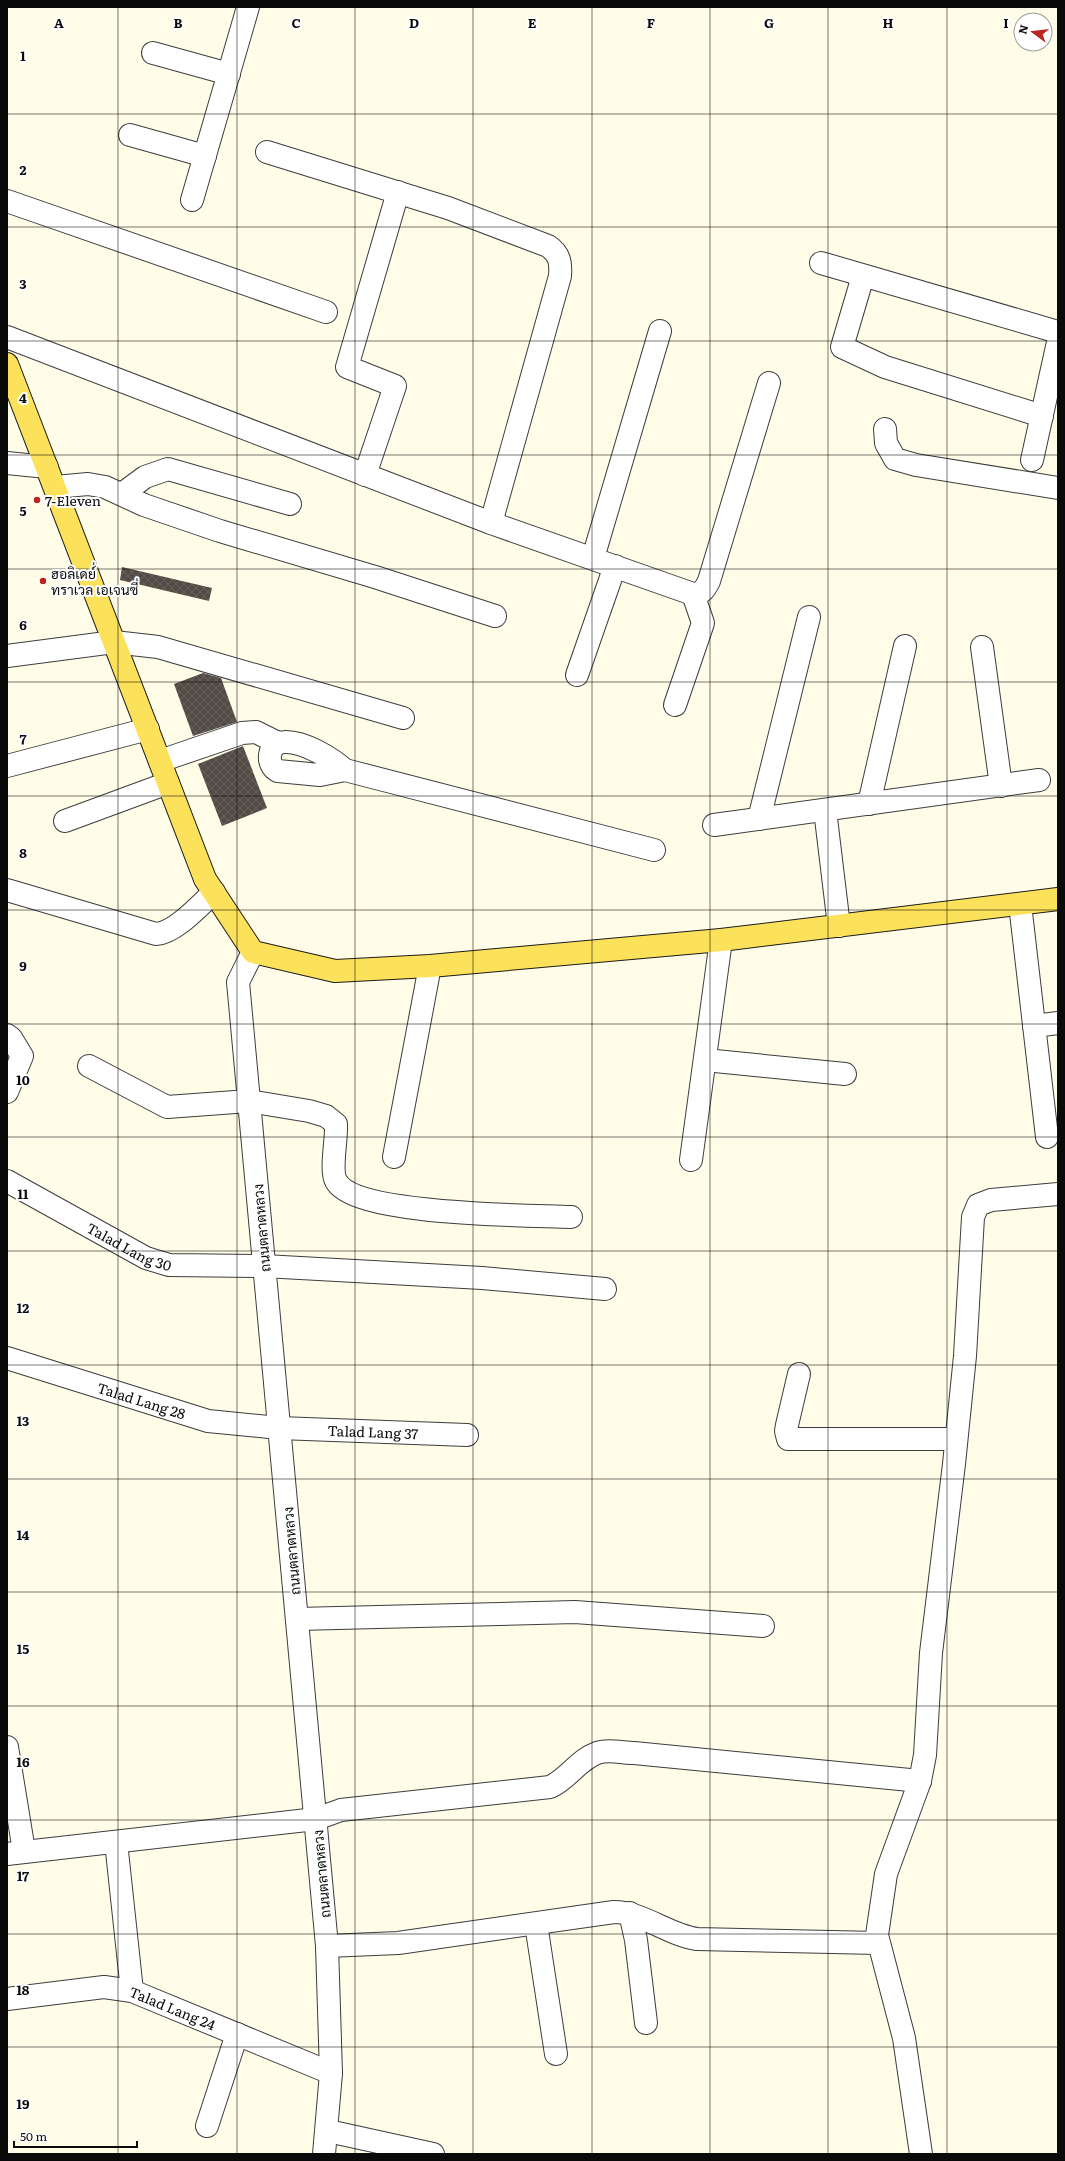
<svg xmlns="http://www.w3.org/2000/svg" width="1065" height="2161" viewBox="0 0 1065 2161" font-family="Literata,Sarabun,serif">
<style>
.building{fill:url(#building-cross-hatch)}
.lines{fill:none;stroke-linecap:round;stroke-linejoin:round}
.minor-casing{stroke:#3d3d3d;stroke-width:24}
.major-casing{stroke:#1b1b1b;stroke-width:24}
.minor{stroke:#fff;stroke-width:22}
.major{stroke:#fce25a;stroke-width:22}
.grid{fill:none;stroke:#0a0a0a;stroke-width:1;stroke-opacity:0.55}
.poi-dot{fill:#bc2620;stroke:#fff;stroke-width:1.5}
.labels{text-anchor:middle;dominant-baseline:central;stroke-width:4;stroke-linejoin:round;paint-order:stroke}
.poi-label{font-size:14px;fill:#0a0a0a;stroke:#fff;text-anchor:start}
.street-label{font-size:14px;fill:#0a0a0a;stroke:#fff}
.grid-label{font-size:13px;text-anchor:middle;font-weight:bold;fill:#0a0a0a;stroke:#fff;stroke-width:4;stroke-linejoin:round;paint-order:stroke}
</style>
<defs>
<pattern id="building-cross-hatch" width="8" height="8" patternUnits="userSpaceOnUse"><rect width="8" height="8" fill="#534c46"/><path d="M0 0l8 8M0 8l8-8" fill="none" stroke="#67615c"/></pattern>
</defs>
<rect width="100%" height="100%" fill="#fffce7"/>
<g class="building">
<path d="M122,567L212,588L209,601L120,580Z"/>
<path d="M203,673L221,678L237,722L193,736L174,684Z"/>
<path d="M243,746L267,808L222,826L198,764Z"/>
</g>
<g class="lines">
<defs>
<g id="minor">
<path d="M153,53L229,74"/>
<path d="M130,135L205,156"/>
<path d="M267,152L448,208L548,246C560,254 561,263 560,276L491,523"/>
<path d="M192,200L248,7"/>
<path d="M7,201L326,312"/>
<path d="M821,263L1058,332"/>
<path d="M863,276L842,347L885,367L1042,416"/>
<path d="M7,337L491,523L693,594C702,594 705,589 709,581L769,383"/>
<path d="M885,429L886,443L895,459L916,465L1058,488"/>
<path d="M1032,460L1058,342"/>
<path d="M7,463L47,467"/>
<path d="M365,475L395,386L347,367L398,192"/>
<path d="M55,487L88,484L105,487L144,505L220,531L375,577L495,616"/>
<path d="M122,494L145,477L168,469L290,504"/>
<path d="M593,558L660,331"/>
<path d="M982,647L1001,786"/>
<path d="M7,656L114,642L158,647L403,718"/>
<path d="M577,675L615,566"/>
<path d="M675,705L703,623L693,594"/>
<path d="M160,761L242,733L256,732L278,743"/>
<path d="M7,766L148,729"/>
<path d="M345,770L320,775L278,771C265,765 268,742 284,742C304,741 331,758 345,770L654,850"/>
<path d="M869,804L905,646"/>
<path d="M825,810L839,926"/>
<path d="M759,819L809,617"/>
<path d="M65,821L168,783"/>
<path d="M714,825L1039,780"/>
<path d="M7,890L156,934C175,933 200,905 214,892"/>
<path d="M1020,904L1047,1137"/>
<path d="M253,952L238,982L327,1946L331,2073L324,2154"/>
<path d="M1034,1026L1058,1023"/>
<path d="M7,1035L11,1038L22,1056L7,1092"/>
<path d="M705,1060L845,1074"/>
<path d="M89,1066L167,1107L249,1101L309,1111L326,1116L336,1124C337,1139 330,1170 336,1181C355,1216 531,1215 571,1217"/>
<path d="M394,1157L430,966"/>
<path d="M691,1160L721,940"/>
<path id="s1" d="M7,1181L146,1258L169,1265L264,1266L482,1278L605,1289"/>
<path id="s2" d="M7,1358L208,1421L279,1428L467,1435"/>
<path d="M799,1374L787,1425L786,1431L788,1439H956"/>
<path d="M297,1619L575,1612L763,1626"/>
<path d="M7,1747L24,1851"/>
<path d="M116,1842L132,1991"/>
<path d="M7,1854L316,1819L341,1810L550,1787C568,1779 578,1760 597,1753C607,1749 624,1753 634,1753L920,1781"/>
<path d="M630,1913L636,1940L646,2023"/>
<path d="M536,1924L556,2054"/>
<path d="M327,1946L398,1943L614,1912C643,1912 668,1935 697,1939L878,1943"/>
<path id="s3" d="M7,1999L104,1987L132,1991L331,2073"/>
<path d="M207,2126L237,2034"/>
<path d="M328,2131L433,2154"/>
<path d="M921,2154L904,2038L877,1935L886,1874L920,1781L925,1755L931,1653L954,1464L965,1356L973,1217L978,1205L991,1200L1058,1194"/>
</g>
<path id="major" d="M7,364L205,879L253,952L335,971L430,966L721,940L1058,899"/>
</defs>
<use href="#minor" class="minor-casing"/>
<use href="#major" class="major-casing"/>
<use href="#minor" class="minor"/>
<use href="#major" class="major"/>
</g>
<path class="grid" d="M118,7V2154M237,7V2154M355,7V2154M473,7V2154M592,7V2154M710,7V2154M828,7V2154M947,7V2154M7,114H1058M7,227H1058M7,341H1058M7,455H1058M7,569H1058M7,682H1058M7,796H1058M7,910H1058M7,1024H1058M7,1137H1058M7,1251H1058M7,1365H1058M7,1479H1058M7,1592H1058M7,1706H1058M7,1820H1058M7,1934H1058M7,2047H1058"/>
<g class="poi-dot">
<circle cx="37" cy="500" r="4"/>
<circle cx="43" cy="581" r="4"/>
</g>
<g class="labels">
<g class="poi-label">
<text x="45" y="500">7-Eleven</text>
<text x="51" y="573">ฮอลิเดย์่<tspan x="51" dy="16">ทราเวล เอเจนซี่</tspan></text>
</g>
<g class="street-label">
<text transform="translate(261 1228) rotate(-95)">ถนนตลาดหลวง</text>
<text stroke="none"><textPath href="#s1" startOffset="139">Talad Lang 30</textPath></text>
<text stroke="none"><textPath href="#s2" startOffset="141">Talad Lang 28</textPath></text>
<text stroke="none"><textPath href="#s2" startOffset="376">Talad Lang 37</textPath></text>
<text transform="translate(291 1551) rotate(-95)">ถนนตลาดหลวง</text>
<text transform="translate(321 1874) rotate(-95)">ถนนตลาดหลวง</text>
<text stroke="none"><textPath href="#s3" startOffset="170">Talad Lang 24</textPath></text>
</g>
</g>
<g class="grid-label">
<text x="59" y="28">A</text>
<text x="178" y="28">B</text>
<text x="296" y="28">C</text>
<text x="414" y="28">D</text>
<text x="532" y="28">E</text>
<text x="651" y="28">F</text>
<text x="769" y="28">G</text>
<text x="888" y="28">H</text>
<text x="1006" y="28">I</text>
<text x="23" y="61">1</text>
<text x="23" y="175">2</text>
<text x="23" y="289">3</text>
<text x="23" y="403">4</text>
<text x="23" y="516">5</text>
<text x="23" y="630">6</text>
<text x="23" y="744">7</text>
<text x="23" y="858">8</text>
<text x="23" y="971">9</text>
<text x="23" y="1085">10</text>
<text x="23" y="1199">11</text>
<text x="23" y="1313">12</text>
<text x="23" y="1426">13</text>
<text x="23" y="1540">14</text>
<text x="23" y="1654">15</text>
<text x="23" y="1767">16</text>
<text x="23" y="1881">17</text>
<text x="23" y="1995">18</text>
<text x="23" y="2109">19</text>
</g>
<rect width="1065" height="2161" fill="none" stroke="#0a0a0a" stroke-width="16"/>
<g transform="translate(1033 32) rotate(285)"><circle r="19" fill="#ffffff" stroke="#9d9d9d"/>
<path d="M0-3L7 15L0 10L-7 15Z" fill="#bc2620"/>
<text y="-6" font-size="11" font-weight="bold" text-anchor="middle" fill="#0a0a0a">N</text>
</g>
<path d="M14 2141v6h123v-6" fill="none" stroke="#0a0a0a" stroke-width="2"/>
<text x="20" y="2141" font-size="12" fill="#0a0a0a" stroke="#ffffff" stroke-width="3" paint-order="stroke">50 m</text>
</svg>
